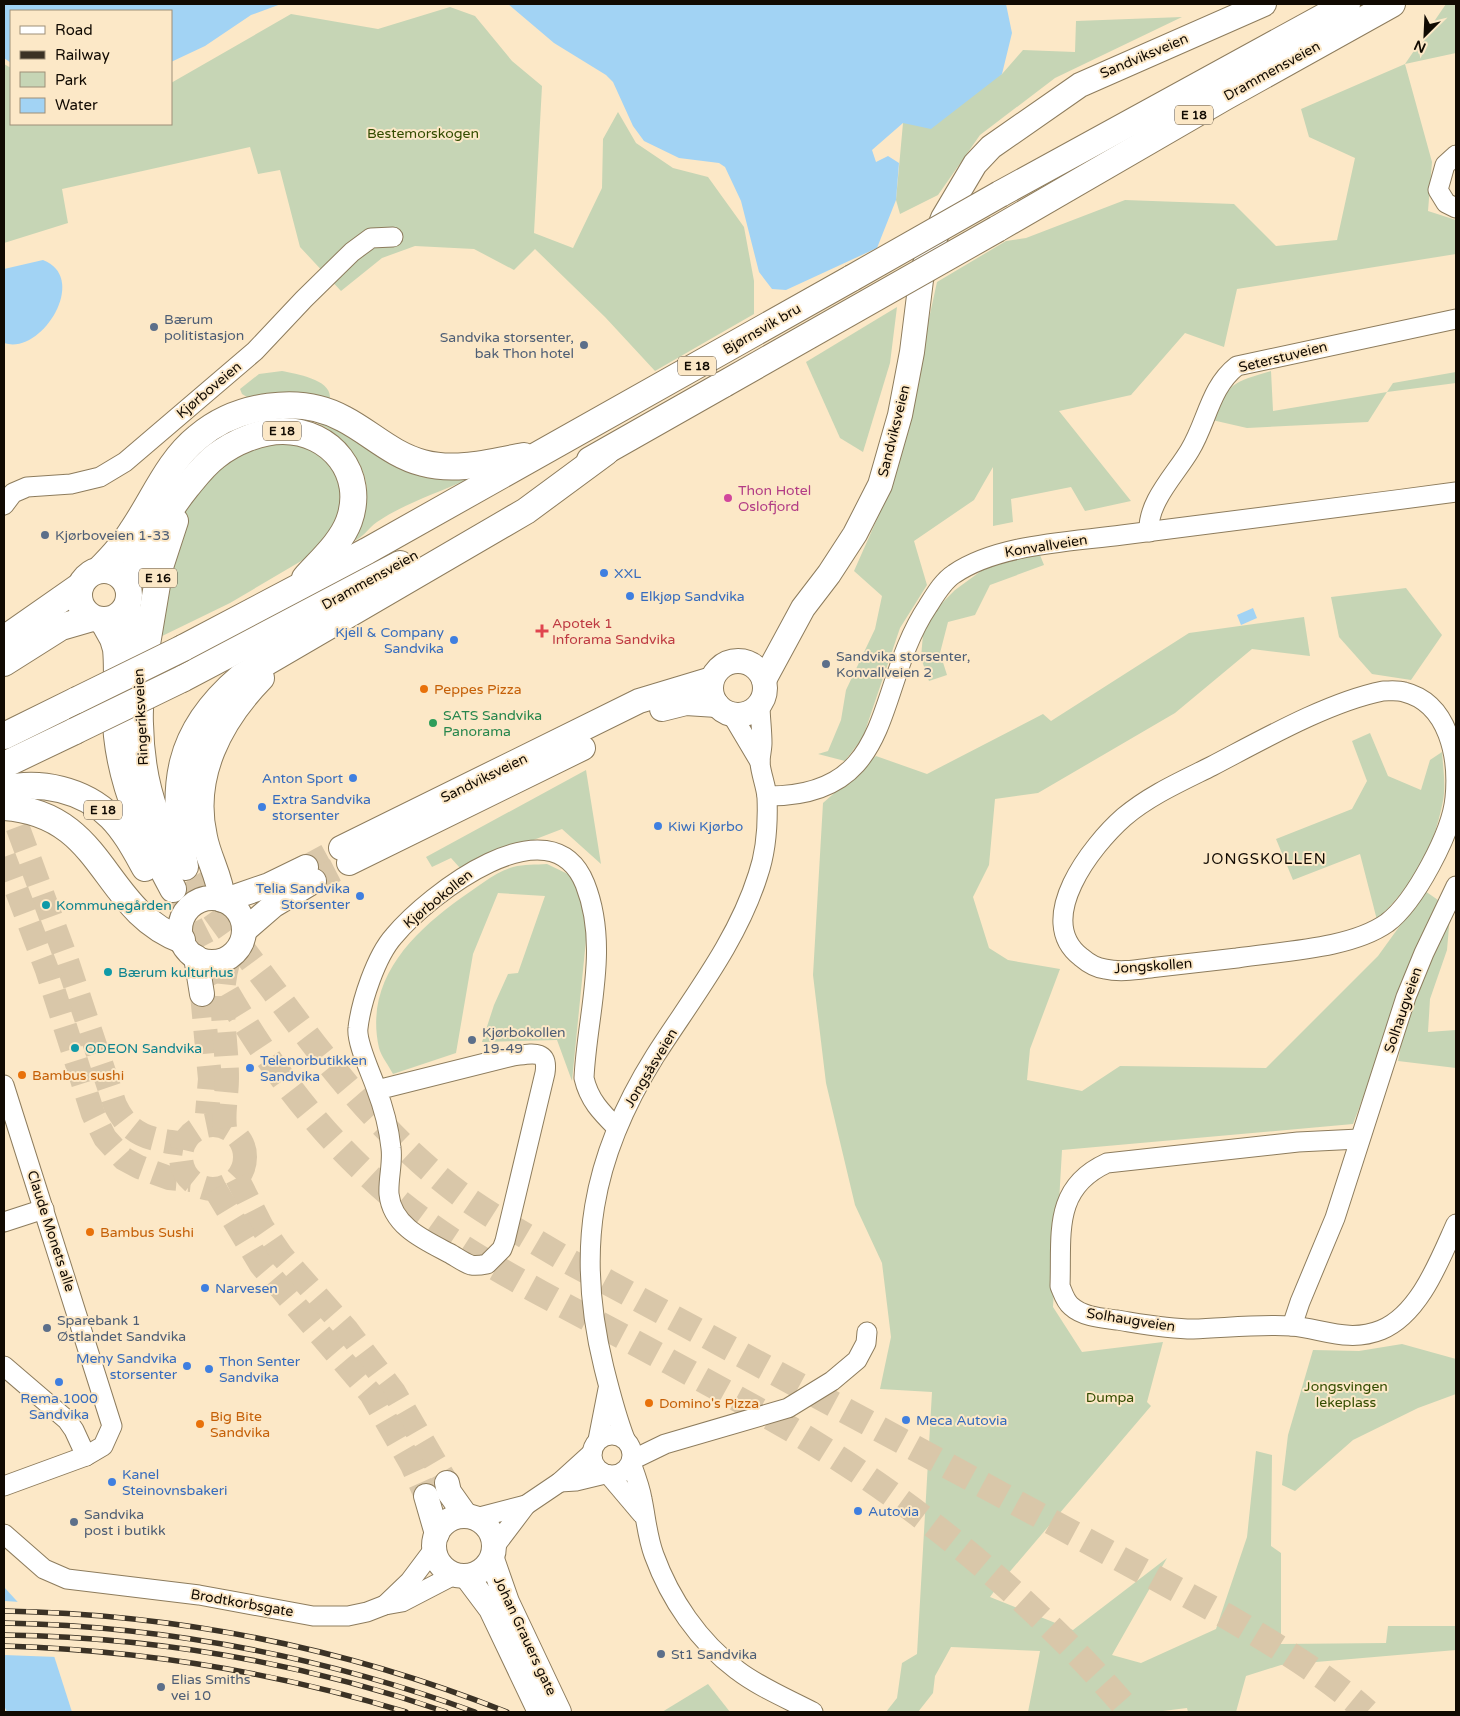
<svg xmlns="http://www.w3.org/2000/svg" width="1460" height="1716" viewBox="0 0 1460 1716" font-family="'Varela Round',sans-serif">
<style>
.green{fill:#c6d5b5}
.water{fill:#a2d3f4}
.pier{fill:#fce8c7}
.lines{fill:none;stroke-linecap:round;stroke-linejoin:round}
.major-tunnel{stroke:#d9c7a9;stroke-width:24;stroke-dasharray:24 12;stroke-linecap:butt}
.highway-tunnel{stroke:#d9c7a9;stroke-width:26;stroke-dasharray:26 13;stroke-linecap:butt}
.minor-casing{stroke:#8d7c5d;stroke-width:21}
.major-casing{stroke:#8d7c5d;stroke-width:26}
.highway-casing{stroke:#8d7c5d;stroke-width:28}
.minor{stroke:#fff;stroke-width:19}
.major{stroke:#fff;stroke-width:24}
.highway{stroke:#fff;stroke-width:26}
.rail-casing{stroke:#3b3225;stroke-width:5.5}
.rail{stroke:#fce8c7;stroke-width:4;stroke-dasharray:11;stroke-linecap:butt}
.highway-bridge-casing{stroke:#8d7c5d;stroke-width:28;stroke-linecap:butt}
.highway-bridge{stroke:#fff;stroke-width:26}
.service-dot{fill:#5c6f8a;stroke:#fce8c7;stroke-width:2}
.hotel-dot{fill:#d1479c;stroke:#fce8c7;stroke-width:2}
.shop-dot{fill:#3f7fe0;stroke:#fce8c7;stroke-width:2}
.health-dot{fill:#e0444e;stroke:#fce8c7;stroke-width:2}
.food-dot{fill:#e8710a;stroke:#fce8c7;stroke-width:2}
.leisure-dot{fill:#2e9e5b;stroke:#fce8c7;stroke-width:2}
.culture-dot{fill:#0f9aa8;stroke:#fce8c7;stroke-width:2}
.labels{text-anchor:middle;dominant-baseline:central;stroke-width:4;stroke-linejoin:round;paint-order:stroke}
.shield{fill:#fce8c7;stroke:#584d3d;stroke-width:1}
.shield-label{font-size:12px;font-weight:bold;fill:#110a02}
.street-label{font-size:14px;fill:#110a02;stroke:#fce8c7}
.park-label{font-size:14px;fill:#334c00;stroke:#fce8c7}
.service-label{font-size:14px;fill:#4e5e75;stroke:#fce8c7;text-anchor:start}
.hotel-label{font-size:14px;fill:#b23c85;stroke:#fce8c7;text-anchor:start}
.shop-label{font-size:14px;fill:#366cbe;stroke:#fce8c7;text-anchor:start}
.health-label{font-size:14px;fill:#be3a42;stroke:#fce8c7;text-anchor:start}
.food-label{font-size:14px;fill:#c56008;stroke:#fce8c7;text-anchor:start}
.leisure-label{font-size:14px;fill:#27864d;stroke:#fce8c7;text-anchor:start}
.culture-label{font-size:14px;fill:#0d838f;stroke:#fce8c7;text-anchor:start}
.neighbourhood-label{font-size:15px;letter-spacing:1px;fill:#110a02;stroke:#fce8c7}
</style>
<rect width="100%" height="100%" fill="#fce8c7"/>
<g class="green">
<path d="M1446,4H1456V53L1405,64L1432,162L1428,211L1456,220V254L1237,289L1224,347L1185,333L1131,395L1059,411L1131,501L1085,511L1071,487L1011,499L1013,522L993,526V467L974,500L914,541L927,585L900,628L863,737L845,761L818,754L828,751L841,720L846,690L875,629L882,596L854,571L881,510L898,460L937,282L1006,241L1026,238L1125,200L1234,204L1276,246L1337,240L1355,158L1309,137L1301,109L1405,64Z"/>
<path d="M450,7L475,16L512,61L542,86L534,233L573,248L602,188L603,139L618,112L636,143L673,168L708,177L744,227L754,281V314L655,371L605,317L535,249L514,270L474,249L415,246L382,258L341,291L300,247L280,170L258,174L250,147L62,189L68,223L4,243V64L11,68V124H171V83L291,14L378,29Z"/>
<path d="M1182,17L1055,78L980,135L938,195L900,214L896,200L903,123L1002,74L1023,50L1075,52L1076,21Z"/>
<path d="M897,307L890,363L863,452L840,438L806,362Z"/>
<path d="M282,371C296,374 330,379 330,397L328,401L252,400L242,394L240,389L259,374Z"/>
<path d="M1271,371L1273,411L1387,392L1393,383L1456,372V383L1387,392L1368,422L1247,428L1212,420C1227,383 1234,382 1271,371Z"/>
<path d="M285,412C361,414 385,484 465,475L468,479C438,493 405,503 377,522C368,528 361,541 350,542C354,524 367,511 367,492C367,472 354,451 340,438C285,389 214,430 177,481L174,480C196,437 239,416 285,412Z"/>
<path d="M281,442L307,445L342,476L339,522L308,557L230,603L156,639C164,602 169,563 180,526C189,496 219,464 247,451C257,446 270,444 281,442Z"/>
<path d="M1040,555L1044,565L990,585L975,615L948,622L940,653L947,675L929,681L921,658L923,634L932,613L955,590L992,563Z"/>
<path d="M1406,588L1442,635L1411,680L1372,674L1339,637L1331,597Z"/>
<path d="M1304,617L1310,656L1252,649L1175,713L1038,793L995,799L989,865L973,897L989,948L1008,960L1060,969L1030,1049L1027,1080L1082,1091L1120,1066L1266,1068L1378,956L1425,891L1438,900L1353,1124L1062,1150L1053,1307L1082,1352L1163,1342L1147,1402L1151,1406L1001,1582L990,1597L1073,1630L1167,1558L1112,1655L1141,1663L1216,1629L1247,1537L1256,1451L1272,1455L1271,1546L1281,1553V1644L1386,1643L1388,1626H1456V1650L1281,1665L1246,1676L1236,1712H1188L1187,1708L1155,1712H1028L1040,1651L951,1647L935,1676L933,1693L918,1712H886L897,1698L902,1663L917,1654L932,1392L880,1389L891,1337L882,1263L855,1205L826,1083L813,975L823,803L876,756L927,774L1043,714L1051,721L1189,633Z"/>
<path d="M1370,733L1388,776L1421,790L1430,760L1442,752C1443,767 1446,786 1443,801C1432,855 1414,882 1377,920L1360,854L1293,880L1276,839L1352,809L1367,781L1352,741Z"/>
<path d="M586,770L601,864L562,829L460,868L451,858L432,867L426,857Z"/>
<path d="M547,864L570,875L581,897L587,930L572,1081L557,1040L482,1042L494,1005L508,974L518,973L545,896L498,893L473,954L456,1053L393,1074C389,1066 381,1056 379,1048C364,981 411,934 461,898C476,888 495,872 513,867C524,864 536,865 547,864Z"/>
<path d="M1450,915L1447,950L1430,999L1428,1032L1456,1030V1068L1398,1061L1407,1015Z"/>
<path d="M1402,1344L1456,1359V1394L1418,1408L1353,1440L1295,1491L1282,1485L1288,1435L1313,1350L1359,1351Z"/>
<path d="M708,1684L730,1712H662Z"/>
</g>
<g class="water">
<path d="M4,4H281L251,15L205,46L171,62V11H11V63L4,58Z"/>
<path d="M508,4H1006L1012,33L1002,74L931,129L903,123L872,150L876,162L888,156L899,163L896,200L877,248L786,290L772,289L759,272L741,201L725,167L719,163L679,158L644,141L633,126L613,82L606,75L554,43Z"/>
<path d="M43,260C90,278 41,356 4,343V269Z"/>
<path d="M1253,608L1257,618L1241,625L1237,615Z"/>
<path d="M4,1587L47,1634L72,1712H7L4,1706Z"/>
</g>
<path class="pier" d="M4,1601L21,1602L49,1632L57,1657L4,1655Z"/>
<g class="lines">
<g class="major-tunnel">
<path d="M5,793L66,958L115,1105C131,1138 151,1139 184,1144"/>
<path d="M4,857L47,970L93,1114L105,1138L124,1159L139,1167L169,1178L191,1180"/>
<path d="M306,867L341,848"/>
<path d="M314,881L349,863"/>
<path d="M202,994L210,1079L207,1114"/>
<circle cx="213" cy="1157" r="32"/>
<path d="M225,1128C223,1111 227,1095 227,1078C227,1036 216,997 230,956"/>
<path d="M237,1178L262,1227L282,1256L347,1330L394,1392L447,1483"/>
<path d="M215,1189L261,1265L371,1394L412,1465L426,1496"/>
</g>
<g class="highway-tunnel">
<path d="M192,878C218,917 246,954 274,991C328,1065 386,1139 460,1194C495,1219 533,1240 570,1262L1226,1616C1275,1645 1325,1674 1367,1712"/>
<path d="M173,889C221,991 281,1093 364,1171C451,1255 566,1304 670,1362C721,1390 773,1417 822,1448C936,1519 1043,1610 1130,1712"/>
</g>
<defs>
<g id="minor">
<path d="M1456,155L1445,165L1438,190L1446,203L1456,208"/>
<path d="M4,505L13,493L27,487L71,484L100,477L125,462L255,351L304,299L352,252L371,238L393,237"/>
<path d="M1149,532C1147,502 1176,474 1190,450C1207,422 1210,387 1237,366L1456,319"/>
<path d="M1383,691C1390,691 1398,690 1404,692C1449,703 1459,758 1455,798C1452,832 1415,902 1387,923C1350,949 1282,951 1237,958C1211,961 1184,964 1158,967C1140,969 1122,973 1105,969C1096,968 1088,963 1081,957C1033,920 1092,845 1124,817C1150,795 1182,781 1212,766C1262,740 1328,702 1383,691Z"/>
<path d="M732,715L760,762"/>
<path d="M767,796C898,797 873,688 928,606C935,595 943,581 954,574C998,544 1070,542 1122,535C1234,520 1345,507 1456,492"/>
<path d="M4,1085L112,1426L103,1446L86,1456L4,1486"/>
<path d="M377,1090L513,1056C530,1054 549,1048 545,1073L505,1241L502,1249L487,1264C482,1265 476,1266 471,1265C464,1263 455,1256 449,1253C424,1240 392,1226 389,1194C388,1179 393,1163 391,1148C389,1129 383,1106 376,1088C371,1073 356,1042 358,1028C361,1002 376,956 394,936C428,895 551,799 585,884C610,947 587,1014 584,1078C589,1100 601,1112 617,1128"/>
<path d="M1359,1139L1298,1142L1107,1163C1052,1188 1062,1235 1060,1286C1063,1293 1065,1301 1071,1306C1083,1317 1102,1318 1117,1320C1142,1324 1168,1329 1193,1329C1225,1328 1259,1324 1292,1326C1323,1329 1349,1343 1381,1330C1420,1314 1440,1259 1456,1224"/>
<path d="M4,1222L44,1209"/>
<path d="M1292,1326L1300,1302L1335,1218L1406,997L1424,953L1456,886"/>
<path d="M4,1366L67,1420L74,1430L86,1456"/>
<circle cx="612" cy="1455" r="20"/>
<path d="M625,1439C616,1416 610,1392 604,1368C575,1251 591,1158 655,1056C692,998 737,942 758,875C766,852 768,822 767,797C766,786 761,774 760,763C760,756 762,749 762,743C762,730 760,717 760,704"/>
<path d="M598,1440L608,1389"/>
<path d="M632,1460L665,1444L788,1408L832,1381L857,1360L866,1343L867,1332"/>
<path d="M631,1463C635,1474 640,1487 642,1499C646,1518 647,1536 654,1555C670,1599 699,1642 737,1670C759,1687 788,1699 813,1712"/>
<path d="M609,1475L642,1514"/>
<path d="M560,1482L576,1481L605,1474"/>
<path d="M476,1518L526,1505L560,1482L592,1453"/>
<path d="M4,1534L44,1569L67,1579L199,1595L313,1616H348L367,1612L385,1605L402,1602L454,1575"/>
<path d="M495,1546L526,1505"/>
<path d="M385,1605L410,1581L434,1549"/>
</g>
<g id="major">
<circle cx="738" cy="688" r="27"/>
<path d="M764,680L803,608L829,574L855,534L880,485L900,415L912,352L921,280L925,264L943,218L975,164L991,147L1080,85L1264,4"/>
<path d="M662,709L686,703L717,705"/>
<path d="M341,848L639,701L712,679"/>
<path d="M349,863L583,748"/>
<circle cx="212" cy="930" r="32"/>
<path d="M227,901L237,896L269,885L306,867"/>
<path d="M245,930L274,905L314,881"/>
<path d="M196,957L202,994"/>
<path d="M447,1483L449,1492L466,1516"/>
<path d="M426,1496L437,1534"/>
<circle cx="464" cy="1546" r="30"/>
<path d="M492,1559L507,1602L559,1712"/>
<path d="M467,1577L491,1609L540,1712"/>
</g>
<g id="highway">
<path d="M1000,194L1347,4"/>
<path d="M997,229L1225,97L1392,4"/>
<path d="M590,460L724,384"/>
<circle cx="104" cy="595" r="25"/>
<path d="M99,570C112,557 124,544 133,529C154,498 168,461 198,437C236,405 300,394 344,419C371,433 392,455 423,463C456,472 491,462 524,456"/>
<path d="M127,583C145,549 163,517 187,487C196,476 204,465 216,456C234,442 260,431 283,431C331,431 366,474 349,521C341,543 320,561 305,578"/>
<path d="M127,606C133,627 140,652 141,674C142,690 139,708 140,724C141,773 151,818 179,858"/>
<path d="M103,621L113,639L116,649C119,678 114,707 117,736C123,792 147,841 173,889"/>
<path d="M4,639L80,586"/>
<path d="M183,648L367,551L852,278"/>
<path d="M145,656L160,567L175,521"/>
<path d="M4,663L61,627L92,618"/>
<path d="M182,679L400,564"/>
<path d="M4,736L77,700"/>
<path d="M4,765L75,731"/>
<path d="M4,789C40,780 84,790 111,817C125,831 135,850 145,868"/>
<path d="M4,807C106,814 101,910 182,940"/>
<path d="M185,867C171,785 175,733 241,677L526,511L606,452"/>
<path d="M222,899C220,877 208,858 204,837C190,776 220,720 261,678"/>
</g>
</defs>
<use href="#minor" class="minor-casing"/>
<use href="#major" class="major-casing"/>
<use href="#highway" class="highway-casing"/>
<use href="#minor" class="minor"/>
<use href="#major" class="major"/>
<use href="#highway" class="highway"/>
<defs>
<g id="rail">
<path d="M4,1611C177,1614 346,1648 507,1712"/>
<path d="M4,1623C165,1626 324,1657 475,1712"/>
<path d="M4,1635C154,1637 304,1663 446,1712"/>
<path d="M4,1646C141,1650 275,1672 406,1712"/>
</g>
</defs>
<use href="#rail" class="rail-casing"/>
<use href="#rail" class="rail"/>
<defs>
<g id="highway-bridge">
<path d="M852,278L1000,194"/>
<path d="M724,384L997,229"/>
<path d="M77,700L183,648"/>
<path d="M75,731L182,679"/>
</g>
</defs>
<use href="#highway-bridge" class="highway-bridge-casing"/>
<use href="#highway-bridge" class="highway-bridge"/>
</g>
<g class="service-dot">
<circle cx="154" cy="327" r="5"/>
<circle cx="584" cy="345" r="5"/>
<circle cx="45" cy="535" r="5"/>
<circle cx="826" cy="664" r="5"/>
<circle cx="472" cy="1040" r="5"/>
<circle cx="47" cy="1328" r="5"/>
<circle cx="74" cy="1522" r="5"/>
<circle cx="661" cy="1654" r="5"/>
<circle cx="161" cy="1687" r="5"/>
</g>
<circle class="hotel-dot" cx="728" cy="498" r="5"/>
<g class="shop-dot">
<circle cx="604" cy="573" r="5"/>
<circle cx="630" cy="596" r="5"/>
<circle cx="454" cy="640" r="5"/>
<circle cx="353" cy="778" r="5"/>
<circle cx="262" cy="807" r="5"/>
<circle cx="658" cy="826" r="5"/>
<circle cx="360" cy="896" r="5"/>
<circle cx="250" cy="1068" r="5"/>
<circle cx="205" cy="1288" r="5"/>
<circle cx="187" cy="1366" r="5"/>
<circle cx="209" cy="1369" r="5"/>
<circle cx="59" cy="1382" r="5"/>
<circle cx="906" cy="1420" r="5"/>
<circle cx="112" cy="1482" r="5"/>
<circle cx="858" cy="1511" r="5"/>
</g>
<path class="health-dot" d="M539.5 623.5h5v5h5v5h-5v5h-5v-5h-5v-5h5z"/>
<g class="food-dot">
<circle cx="424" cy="689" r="5"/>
<circle cx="22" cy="1075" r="5"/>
<circle cx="90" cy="1232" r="5"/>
<circle cx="649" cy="1403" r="5"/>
<circle cx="200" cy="1424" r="5"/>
</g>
<circle class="leisure-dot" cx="433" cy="723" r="5"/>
<g class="culture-dot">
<circle cx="46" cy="905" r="5"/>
<circle cx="108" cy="972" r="5"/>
<circle cx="75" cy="1048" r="5"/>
</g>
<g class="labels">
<g class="shield">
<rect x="1175" y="105.5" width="38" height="19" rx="4"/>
<rect x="678" y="356.5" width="38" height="19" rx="4"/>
<rect x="263" y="421.5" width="38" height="19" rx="4"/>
<rect x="139" y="568.5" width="38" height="19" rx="4"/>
<rect x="84" y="800.5" width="38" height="19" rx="4"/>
</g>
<g class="shield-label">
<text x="1194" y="115">E 18</text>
<text x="697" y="366">E 18</text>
<text x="282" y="431">E 18</text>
<text x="158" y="578">E 16</text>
<text x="103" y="810">E 18</text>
</g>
<g class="street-label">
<text transform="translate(1144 56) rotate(-23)">Sandviksveien</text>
<text transform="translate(1272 71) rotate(-29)">Drammensveien</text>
<text transform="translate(762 329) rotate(-30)">Bjørnsvik bru</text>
<text transform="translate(1283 357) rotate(-14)">Seterstuveien</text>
<text transform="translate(209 390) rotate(-40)">Kjørboveien</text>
<text transform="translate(894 431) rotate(-76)">Sandviksveien</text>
<text transform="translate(1046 546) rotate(-9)">Konvallveien</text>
<text transform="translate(370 580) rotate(-29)">Drammensveien</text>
<text transform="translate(141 717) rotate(-93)">Ringeriksveien</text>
<text transform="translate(484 778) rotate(-26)">Sandviksveien</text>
<text transform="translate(438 899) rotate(-39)">Kjørbokollen</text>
<text transform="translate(1153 966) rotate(-4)">Jongskollen</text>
<text transform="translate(1403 1010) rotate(-71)">Solhaugveien</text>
<text transform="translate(651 1068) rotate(-59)">Jongsåsveien</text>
<text transform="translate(51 1231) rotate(72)">Claude Monets alle</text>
<text transform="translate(1131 1320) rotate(9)">Solhaugveien</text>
<text transform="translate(242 1603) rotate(10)">Brodtkorbsgate</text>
<text transform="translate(525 1636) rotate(65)">Johan Grauers gate</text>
</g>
<g class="park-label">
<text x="423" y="133">Bestemorskogen</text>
<text x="1346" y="1386">Jongsvingen<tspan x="1346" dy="16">lekeplass</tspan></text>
<text x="1110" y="1397">Dumpa</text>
</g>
<g class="service-label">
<text x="164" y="319">Bærum<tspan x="164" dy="16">politistasjon</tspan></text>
<text x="574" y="337" text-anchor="end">Sandvika storsenter,<tspan x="574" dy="16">bak Thon hotel</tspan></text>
<text x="55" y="535">Kjørboveien 1-33</text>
<text x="836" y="656">Sandvika storsenter,<tspan x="836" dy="16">Konvallveien 2</tspan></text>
<text x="482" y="1032">Kjørbokollen<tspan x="482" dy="16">19-49</tspan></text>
<text x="57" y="1320">Sparebank 1<tspan x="57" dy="16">Østlandet Sandvika</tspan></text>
<text x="84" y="1514">Sandvika<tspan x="84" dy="16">post i butikk</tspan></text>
<text x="671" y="1654">St1 Sandvika</text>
<text x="171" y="1679">Elias Smiths<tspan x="171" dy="16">vei 10</tspan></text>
</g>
<g class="hotel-label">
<text x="738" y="490">Thon Hotel<tspan x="738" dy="16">Oslofjord</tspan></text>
</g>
<g class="shop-label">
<text x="614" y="573">XXL</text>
<text x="640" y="596">Elkjøp Sandvika</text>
<text x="444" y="632" text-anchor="end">Kjell &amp; Company<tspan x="444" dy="16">Sandvika</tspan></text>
<text x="343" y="778" text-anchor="end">Anton Sport</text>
<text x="272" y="799">Extra Sandvika<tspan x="272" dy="16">storsenter</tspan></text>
<text x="668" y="826">Kiwi Kjørbo</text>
<text x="350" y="888" text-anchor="end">Telia Sandvika<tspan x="350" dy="16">Storsenter</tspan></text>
<text x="260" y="1060">Telenorbutikken<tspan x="260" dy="16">Sandvika</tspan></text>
<text x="215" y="1288">Narvesen</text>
<text x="177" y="1358" text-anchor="end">Meny Sandvika<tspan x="177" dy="16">storsenter</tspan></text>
<text x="219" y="1361">Thon Senter<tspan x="219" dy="16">Sandvika</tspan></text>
<text x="59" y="1398" text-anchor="middle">Rema 1000<tspan x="59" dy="16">Sandvika</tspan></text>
<text x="916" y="1420">Meca Autovia</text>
<text x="122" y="1474">Kanel<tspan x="122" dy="16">Steinovnsbakeri</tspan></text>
<text x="868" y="1511">Autovia</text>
</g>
<g class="health-label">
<text x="552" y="623">Apotek 1<tspan x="552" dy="16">Inforama Sandvika</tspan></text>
</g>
<g class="food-label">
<text x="434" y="689">Peppes Pizza</text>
<text x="32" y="1075">Bambus sushi</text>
<text x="100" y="1232">Bambus Sushi</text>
<text x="659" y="1403">Domino's Pizza</text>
<text x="210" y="1416">Big Bite<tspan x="210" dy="16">Sandvika</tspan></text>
</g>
<g class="leisure-label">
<text x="443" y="715">SATS Sandvika<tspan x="443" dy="16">Panorama</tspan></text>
</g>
<g class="culture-label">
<text x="56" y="905">Kommunegården</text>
<text x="118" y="972">Bærum kulturhus</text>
<text x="85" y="1048">ODEON Sandvika</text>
</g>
<g class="neighbourhood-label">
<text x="1265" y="859">JONGSKOLLEN</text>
</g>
</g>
<rect width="1460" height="1716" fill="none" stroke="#110a02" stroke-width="10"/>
<rect x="10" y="10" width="162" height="115" fill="#fce8c7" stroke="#9e8f78"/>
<rect x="20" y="26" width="25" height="8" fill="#ffffff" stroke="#9e8f78"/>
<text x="55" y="35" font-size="15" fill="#110a02">Road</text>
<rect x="20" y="51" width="25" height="8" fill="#3b3225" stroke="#9e8f78"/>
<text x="55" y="60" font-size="15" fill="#110a02">Railway</text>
<rect x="20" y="72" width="25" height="15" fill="#c6d5b5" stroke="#9e8f78"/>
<text x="55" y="85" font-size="15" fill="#110a02">Park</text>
<rect x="20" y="98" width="25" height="15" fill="#a2d3f4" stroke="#9e8f78"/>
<text x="55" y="110" font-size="15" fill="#110a02">Water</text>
<g transform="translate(1425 35) rotate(204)" stroke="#fce8c7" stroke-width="4" paint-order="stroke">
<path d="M0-4L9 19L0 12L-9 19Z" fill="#110a02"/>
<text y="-8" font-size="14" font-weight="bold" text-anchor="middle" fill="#110a02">N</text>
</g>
</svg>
